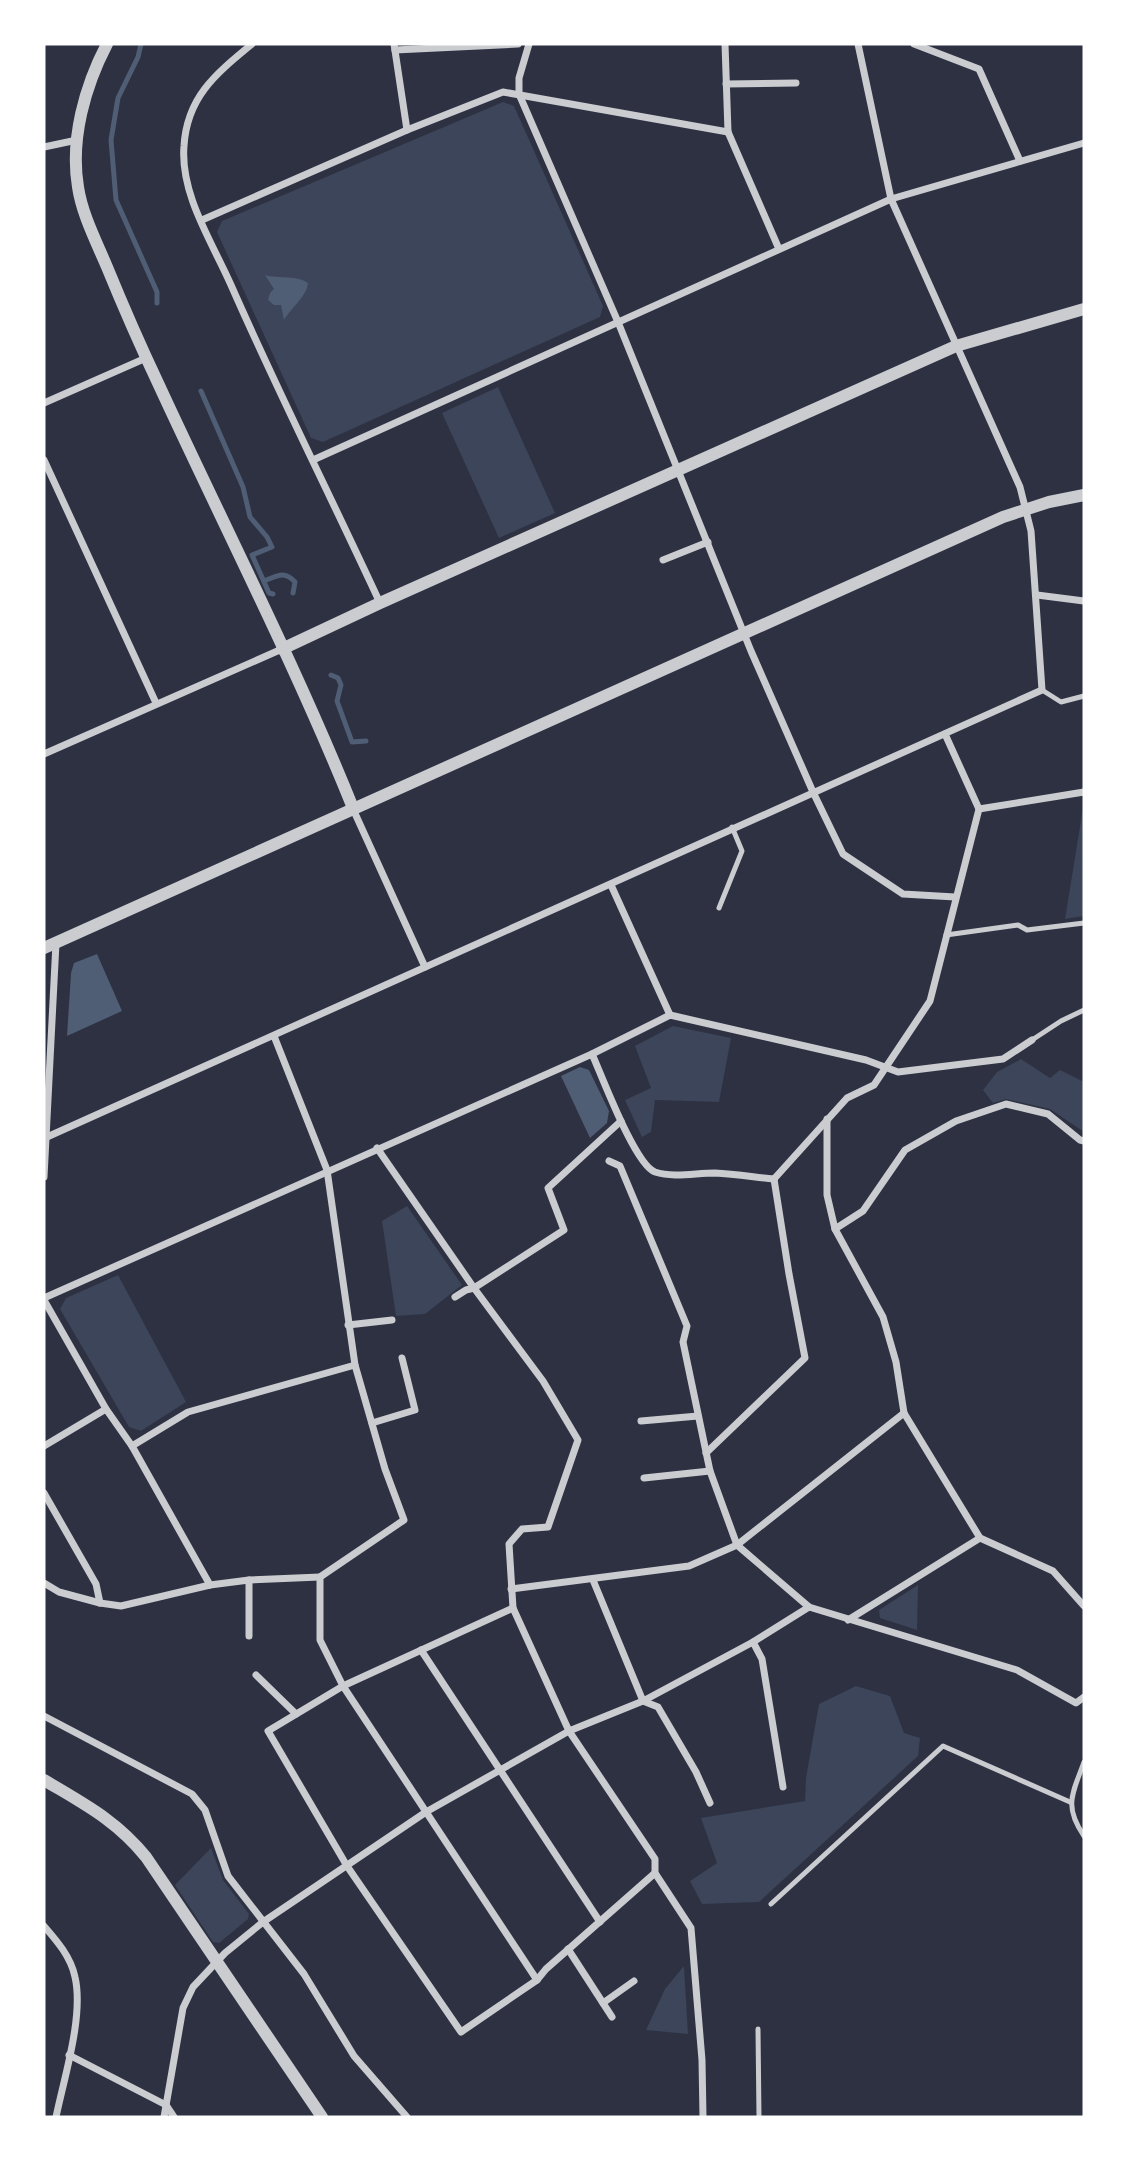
<svg xmlns="http://www.w3.org/2000/svg" width="1128" height="2161" viewBox="0 0 1128 2161" font-family="Quicksand,sans-serif">
<style>
.green{fill:#3c4559}
.water{fill:#4f5d75}
.lines{fill:none;stroke-linecap:round;stroke-linejoin:round}
.stream{stroke:#4f5d75;stroke-width:5}
.service{stroke:#caccd0;stroke-width:5}
.minor{stroke:#caccd0;stroke-width:7}
.tertiary{stroke:#caccd0;stroke-width:12}
</style>
<rect width="100%" height="100%" fill="#2d3142"/>
<g class="green">
<path d="M503,102L514,106L603,306L600,317L323,442L311,438L217,232L222,221Z"/>
<path d="M498,387L555,513L499,538L442,413Z"/>
<path d="M1084,802V916L1065,919Z"/>
<path d="M673,1026L731,1038L719,1102L655,1100L651,1132L642,1137L625,1100L651,1088L635,1046Z"/>
<path d="M1021,1059L1050,1078L1060,1070L1084,1082V1132L1050,1109L1006,1099L993,1103L983,1090L997,1072Z"/>
<path d="M407,1206L462,1285L425,1314L396,1316L382,1221Z"/>
<path d="M118,1275L186,1402L141,1431L129,1427L60,1309L66,1298Z"/>
<path d="M918,1585L917,1630L880,1618L879,1610Z"/>
<path d="M856,1686L890,1696L904,1733L920,1738L918,1756L759,1902L702,1904L690,1881L717,1863L701,1818L805,1801L806,1778L819,1704Z"/>
<path d="M211,1848L223,1880L249,1914L248,1919L219,1943L213,1942L175,1885Z"/>
<path d="M684,1966L688,2034L646,2030L665,1989Z"/>
</g>
<g class="water">
<path d="M265,275C278,279 298,275 308,283C307,296 291,308 284,320L281,305H274L268,300L270,293L274,289Z"/>
<path d="M97,954L122,1011L67,1036L71,973L74,963Z"/>
<path d="M580,1067L589,1070L609,1111L607,1123L590,1138L561,1076Z"/>
</g>
<g class="lines">
<g class="stream">
<path d="M141,44L138,57L118,98L111,140L116,200L157,292V303"/>
<path d="M201,391L243,487L250,517L267,537L272,547L252,555L269,593L273,594"/>
<path d="M264,581C277,576 284,570 295,582L293,593"/>
<path d="M331,675L338,678L341,685L337,701L352,742L366,741"/>
</g>
<g class="service">
<path d="M1042,690L1061,702L1084,696"/>
<path d="M719,908L742,851L732,827"/>
<path d="M946,935L1018,925L1027,930L1084,923"/>
<path d="M1032,1040L1061,1021L1084,1010"/>
<path d="M1084,1762C1073,1793 1063,1805 1084,1836"/>
<path d="M771,1904L943,1746L1070,1802"/>
<path d="M758,2029L759,2117"/>
</g>
<g class="minor">
<path d="M252,44C217,73 187,96 184,146C180,194 212,242 231,285C278,392 331,497 380,603"/>
<path d="M394,44L407,130"/>
<path d="M529,44L519,78V94L618,322L751,651L813,792L843,854L903,894L955,897"/>
<path d="M725,44L728,132L779,249"/>
<path d="M914,44L979,69L1020,161"/>
<path d="M395,50L518,44"/>
<path d="M726,84L796,83"/>
<path d="M44,147L77,140"/>
<path d="M202,220L407,130L503,92L728,132"/>
<path d="M44,403L146,358"/>
<path d="M44,460L156,703"/>
<path d="M313,460L891,199L1084,143"/>
<path d="M663,560L708,542"/>
<path d="M1037,595L1084,601"/>
<path d="M44,754L282,649"/>
<path d="M353,809L425,967"/>
<path d="M979,809L1084,792"/>
<path d="M611,885L670,1015"/>
<path d="M274,1036L327,1170L355,1365L385,1469L404,1520L320,1577V1640L343,1686L537,1980"/>
<path d="M592,1054C602,1076 635,1165 655,1172C674,1178 695,1173 715,1173C734,1174 754,1177 774,1179"/>
<path d="M827,1119V1195L835,1229L883,1317L896,1362L904,1413L980,1538L1053,1571L1084,1606"/>
<path d="M47,1137L1042,690L1031,531L1020,487L891,199L858,44"/>
<path d="M377,1148L474,1288L543,1381L578,1440L548,1527L522,1529L509,1544L513,1608L569,1731L655,1859V1873L691,1928L702,2060L703,2117"/>
<path d="M609,1161L620,1166L687,1326L683,1342L710,1471L737,1545L809,1607L1017,1670L1076,1703L1084,1697"/>
<path d="M44,1177L56,943"/>
<path d="M774,1179L847,1098L874,1085L930,1001L979,809L945,734"/>
<path d="M835,1229L863,1211L905,1150L956,1121L1006,1104L1048,1114L1080,1140L1084,1141"/>
<path d="M455,1297L466,1290L474,1288L564,1230L548,1188L621,1121"/>
<path d="M44,1298L592,1054L670,1015L866,1060L898,1072L1003,1059L1032,1040"/>
<path d="M44,1300L106,1409L132,1446L210,1585"/>
<path d="M348,1325L392,1320"/>
<path d="M641,1421L698,1416"/>
<path d="M372,1423L415,1410L402,1358"/>
<path d="M44,1446L106,1409"/>
<path d="M132,1446L188,1412L355,1365"/>
<path d="M706,1453L805,1358L789,1274L774,1179"/>
<path d="M644,1478L710,1471"/>
<path d="M44,1493L96,1584L100,1603"/>
<path d="M249,1580V1636"/>
<path d="M593,1580L643,1701L658,1707L696,1772L710,1803"/>
<path d="M44,1583L59,1592L100,1603L121,1606L210,1585L249,1580L320,1577"/>
<path d="M511,1589L689,1566L737,1545L904,1413"/>
<path d="M513,1608L343,1686L268,1731L347,1866L461,2032L537,1980L546,1969L655,1873"/>
<path d="M848,1620L980,1538"/>
<path d="M753,1642L762,1659L783,1787"/>
<path d="M421,1650L600,1922"/>
<path d="M256,1675L296,1714"/>
<path d="M44,1716L192,1794L205,1810L228,1876L304,1974L354,2056L407,2117"/>
<path d="M44,1926C57,1941 71,1957 75,1977C84,2016 64,2078 56,2117"/>
<path d="M568,1949L612,2017"/>
<path d="M603,2003L634,1981"/>
<path d="M69,2055L166,2105L174,2117"/>
<path d="M164,2117L183,2008L193,1987L225,1953L263,1922L426,1812L569,1731L643,1701L753,1642L809,1607"/>
</g>
<g class="tertiary">
<path d="M107,44C85,86 70,139 78,187C82,214 96,241 107,267C123,306 140,345 158,383C223,524 295,664 353,808"/>
<path d="M282,649L380,603L956,346L1084,309"/>
<path d="M44,948L1003,517L1049,502L1084,495"/>
<path d="M44,1780C84,1804 116,1820 146,1857L322,2117"/>
</g>
</g>
<rect width="1128" height="2161" fill="none" stroke="#ffffff" stroke-width="91"/>
</svg>
